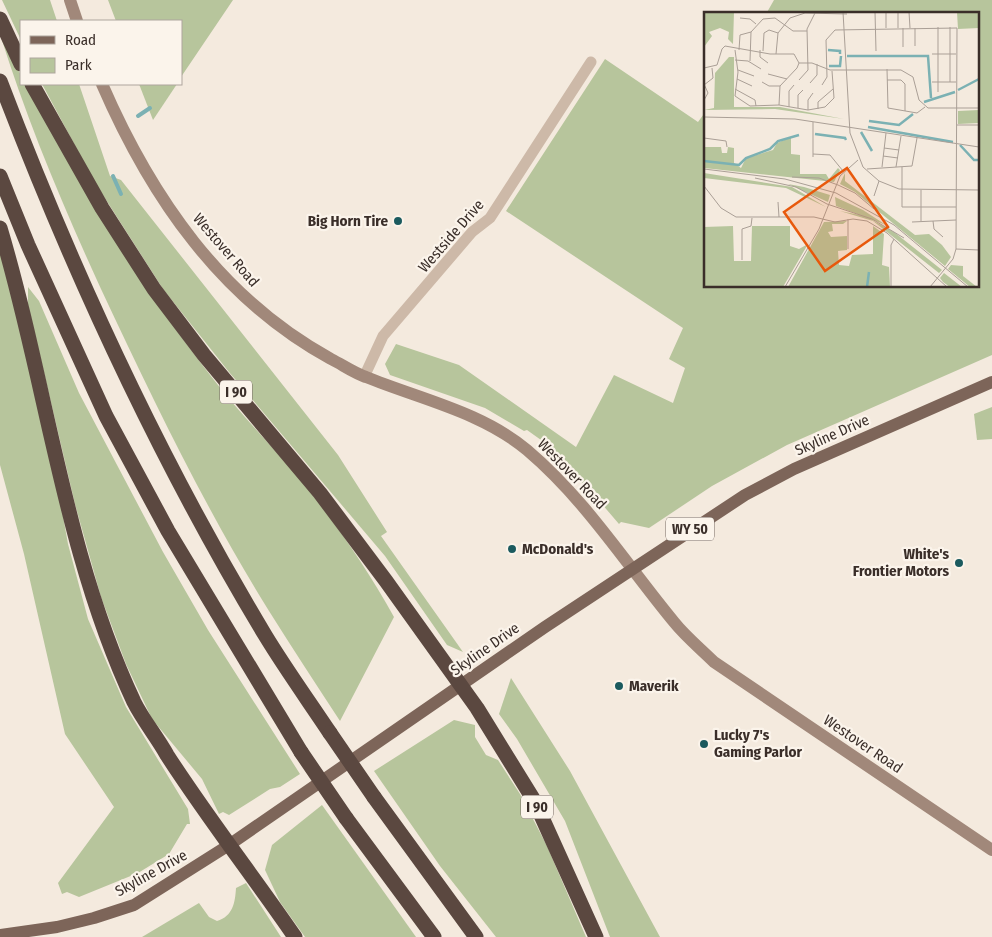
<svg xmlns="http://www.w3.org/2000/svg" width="992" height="937" viewBox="0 0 992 937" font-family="'Fira Sans Condensed',sans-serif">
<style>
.green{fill:#b7c59c}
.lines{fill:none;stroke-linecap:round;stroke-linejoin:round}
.stream{stroke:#7bb1b3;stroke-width:4}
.street{stroke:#cdb9a8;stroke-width:11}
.secondary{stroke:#a1887a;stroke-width:12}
.primary{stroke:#7d6559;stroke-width:12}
.highway{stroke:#5b4840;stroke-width:15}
.highway-bridge{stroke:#5b4840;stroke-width:15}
.poi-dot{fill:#1b5a5e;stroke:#fbf4eb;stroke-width:2}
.labels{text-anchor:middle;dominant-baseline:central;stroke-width:4.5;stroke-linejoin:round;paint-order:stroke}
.shield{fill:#fbf4eb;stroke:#746963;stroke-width:1}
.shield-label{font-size:14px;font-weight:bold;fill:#3a2e29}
.poi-label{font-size:15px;font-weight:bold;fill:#3a2e29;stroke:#fbf4eb;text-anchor:start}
.street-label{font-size:15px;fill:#3a2e29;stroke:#fbf4eb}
.inset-river{fill:none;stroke:#7bb1b3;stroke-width:2.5}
.inset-road{fill:none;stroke:#aa9f96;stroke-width:1}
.view{fill:#e8590c;fill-opacity:0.15;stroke:#e8590c;stroke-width:2.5}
.inset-edge{fill:none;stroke:#3a2e29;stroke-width:2.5}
</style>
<rect width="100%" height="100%" fill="#f4eade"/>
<g class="green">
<path d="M2,0H50L57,21H21V40Z"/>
<path d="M108,0H233L181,77V21H116Z"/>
<path d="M774,0H992V355L787,445L712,486L649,528L621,522L619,524L589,489L547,451L548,445L527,430L524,431L485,408L390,375L385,364L396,344L459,365L576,447L614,375L673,403L685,368L669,359L683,328L506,211L605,59L698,122L706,111V286H978V14H766Z"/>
<path d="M0,34L21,75V84H26C82,191 139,284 214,380C243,418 278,451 308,489C340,529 369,572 394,617L340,721C316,684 292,648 269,611C205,508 152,398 101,289C63,206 27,121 0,34Z"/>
<path d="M42,84H79L110,176L121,180L338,455L387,532L381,536L463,652L447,645L385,556L229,372L163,289L94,181Z"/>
<path d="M139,84H177L153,120Z"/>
<path d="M0,250L54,466L68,544L88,619L126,707L188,809L190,824H187L169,854L138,873L79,897L67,892L62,894L58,883L114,807L65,734L24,554L0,465Z"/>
<path d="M28,287L39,301L79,393L163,552L208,630L300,774L280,787L270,789L229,815L223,812L219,814L202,779L152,719L126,664L101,597L75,504L28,305Z"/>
<path d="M992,407V439L977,440L974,414Z"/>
<path d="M511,678L570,771L660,937H610L565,821L517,739L499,714Z"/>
<path d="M454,720L475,725V737L486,755L498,760L520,794L547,846L586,937H496L440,866L374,771Z"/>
<path d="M322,805L416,937H305L280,902L265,870L272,845Z"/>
<path d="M246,883L281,937H142L199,903L209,917L217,921C233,916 235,903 236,888Z"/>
</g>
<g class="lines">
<g class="stream">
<path d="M138,116L150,108"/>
<path d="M113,176L121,194"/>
</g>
<path class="street" d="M364,377L383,336L472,232L490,218L591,62"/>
<g class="secondary">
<path d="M70,0L77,21"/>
<path d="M102,84C151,197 221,299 331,359C343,365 354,373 366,377C420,399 482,412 527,450C586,500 626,564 674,622C686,637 701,649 714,662L992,850"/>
</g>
<path class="primary" d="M0,935L57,927L94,918L134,905L229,845L545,627L745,495L794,469L992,382"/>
<g class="highway">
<path d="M0,19L21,64"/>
<path d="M0,81C73,273 159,459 265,635C285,668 308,700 330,733"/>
<path d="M32,84L102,208L154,289L204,355L320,493L386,581L477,708L535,802L596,937"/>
<path d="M0,176L28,245L106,416L168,531L301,752"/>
<path d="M0,228C47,385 64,553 134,702C143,720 157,737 167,755C207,817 253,876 295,937"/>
<path d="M374,797L476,937"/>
<path d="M346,818L434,937"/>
</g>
<g class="highway-bridge">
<path d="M330,733L374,797"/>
<path d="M301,752L346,818"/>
</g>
</g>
<g class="poi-dot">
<circle cx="398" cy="221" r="5"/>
<circle cx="512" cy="549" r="5"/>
<circle cx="959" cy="563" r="5"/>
<circle cx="619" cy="686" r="5"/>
<circle cx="704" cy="744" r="5"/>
</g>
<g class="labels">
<g class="shield">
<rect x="220" y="380.5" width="32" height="23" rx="4"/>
<rect x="666" y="517.5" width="48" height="23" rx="4"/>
<rect x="521" y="795.5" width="32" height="23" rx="4"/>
</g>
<g class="shield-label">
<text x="236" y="392">I 90</text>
<text x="690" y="529">WY 50</text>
<text x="537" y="807">I 90</text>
</g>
<g class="poi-label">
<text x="388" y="221" text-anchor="end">Big Horn Tire</text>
<text x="522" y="549">McDonald's</text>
<text x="949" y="554" text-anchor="end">White's<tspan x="949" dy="17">Frontier Motors</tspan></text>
<text x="629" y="686">Maverik</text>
<text x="714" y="735">Lucky 7's<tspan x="714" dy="17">Gaming Parlor</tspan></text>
</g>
<g class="street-label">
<text transform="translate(451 236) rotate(-49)">Westside Drive</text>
<text transform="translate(226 250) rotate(49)">Westover Road</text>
<text transform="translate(832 435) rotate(-24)">Skyline Drive</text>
<text transform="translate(572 474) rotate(46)">Westover Road</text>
<text transform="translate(485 649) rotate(-35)">Skyline Drive</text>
<text transform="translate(863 744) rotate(34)">Westover Road</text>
<text transform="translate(151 873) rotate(-29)">Skyline Drive</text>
</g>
</g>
<g transform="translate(704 12)">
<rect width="275" height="275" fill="#f4eade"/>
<path d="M0,0H30L29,32L24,27L25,20L16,16L5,20L8,24L0,35ZM253,0H275V16L254,17ZM25,45H30V95H76L140,107L71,97L0,98L10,96L11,61ZM275,98V111L254,112V99ZM87,125V142L96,143V162H122L125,167L134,156L136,158L130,170L0,156V135H17L18,141H23L24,135L30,136V151L37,156L42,146L69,138L73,131ZM0,161L88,175L122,195L82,176L0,166ZM141,161V169L211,223L225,222L238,233L247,245L241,254L151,180L136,172ZM84,172L100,175L126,183L124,190ZM131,185L159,198L182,213L132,194ZM136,199L161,204L190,220L238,258L235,261L169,209ZM143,209L139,212H128L129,219L124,220L127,225L143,224V238L134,239L135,253L145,254L148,243L169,242V214L180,222L178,253L185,255L186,275H84L120,210ZM29,214L30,249H47L48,214H86V234L95,237L104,232L79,275H0V215ZM247,253L259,254V264L273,275H266L244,257ZM240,261L258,275H246L239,270L236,266Z" fill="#b7c59c"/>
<path class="inset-river" d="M124,38L136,39V42M143,44H224L227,86M125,54H136L137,44M254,78L275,67M220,90L251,80M165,109L195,113L209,102M164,115L249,130M157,120L168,139M111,122L141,126L142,128M256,133L270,148H275M0,149L35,153L42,146L66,137L74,129L95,123M163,275L165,260"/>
<path class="inset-road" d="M139,0L146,121L159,155L175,169L195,177L275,178M171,0L172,39M182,0V16M194,0V16M205,0L206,16M36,6L46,7L52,12M199,16V35M211,16V34M31,38L34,60L31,84L46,94L75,93L104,98L121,95L130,86L128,59M35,38L36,23L47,20M56,38V45L64,51M59,39L60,21L65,18L74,21M72,42L74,21L86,6L101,1L143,2M228,42H252M31,48L44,49L57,57M46,49L47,20L59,7L71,6L89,19H103M0,56L13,53L18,37L21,34L66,42H90L95,51H108L126,58H197L209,65L215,88L224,96H275M183,57L184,96L213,101L221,95M34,58L50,64M64,62L83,67M33,67L48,74M95,68L104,58L103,17L111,1M183,68H197L201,72V99M58,70L65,74H76M228,70H252M246,70V15M106,71L113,63V52M0,72L4,81L0,88M0,73L9,66L8,56M118,73L123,65L122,28L131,18L253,16L252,237L249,247L226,275M31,77L51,88L52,94M234,80V15M75,93L76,74L93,56L95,51M85,95V79L90,73M94,96V83L99,78M114,97V90L129,77M104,98V88L109,81M0,105L91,107L275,135M253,113H275M0,126L22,129L23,135M180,136L195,138M109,142L126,143L139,159M179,144L194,146M109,145V110M178,155L182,121M192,155L197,124M198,155V195H252M0,157L81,167L132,181L190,213L264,275M163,157L208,154L213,126M88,165L115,166L134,173L151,181L170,197M51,166L92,175L123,192L168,207L200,226M0,174L17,196L32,205H110L131,210L149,207L163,209L183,221L243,275M217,178V209M170,184L175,169M74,190L75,205M229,209L230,217L239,225M208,210L252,208M144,237V207M252,237L275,238M38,248V217L47,214L48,206M81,275L115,217L136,164L154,148M187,275V233L190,227"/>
<path class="view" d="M143,156L184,215L121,259L80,200Z"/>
<rect width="275" height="275" class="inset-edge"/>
</g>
<rect x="20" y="20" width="162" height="65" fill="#fbf4eb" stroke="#aea59d"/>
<rect x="30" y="36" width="25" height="8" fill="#7d6559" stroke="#aea59d"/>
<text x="65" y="45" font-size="15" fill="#3a2e29">Road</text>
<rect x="30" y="58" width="25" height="15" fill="#b7c59c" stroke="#aea59d"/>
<text x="65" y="70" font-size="15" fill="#3a2e29">Park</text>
</svg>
